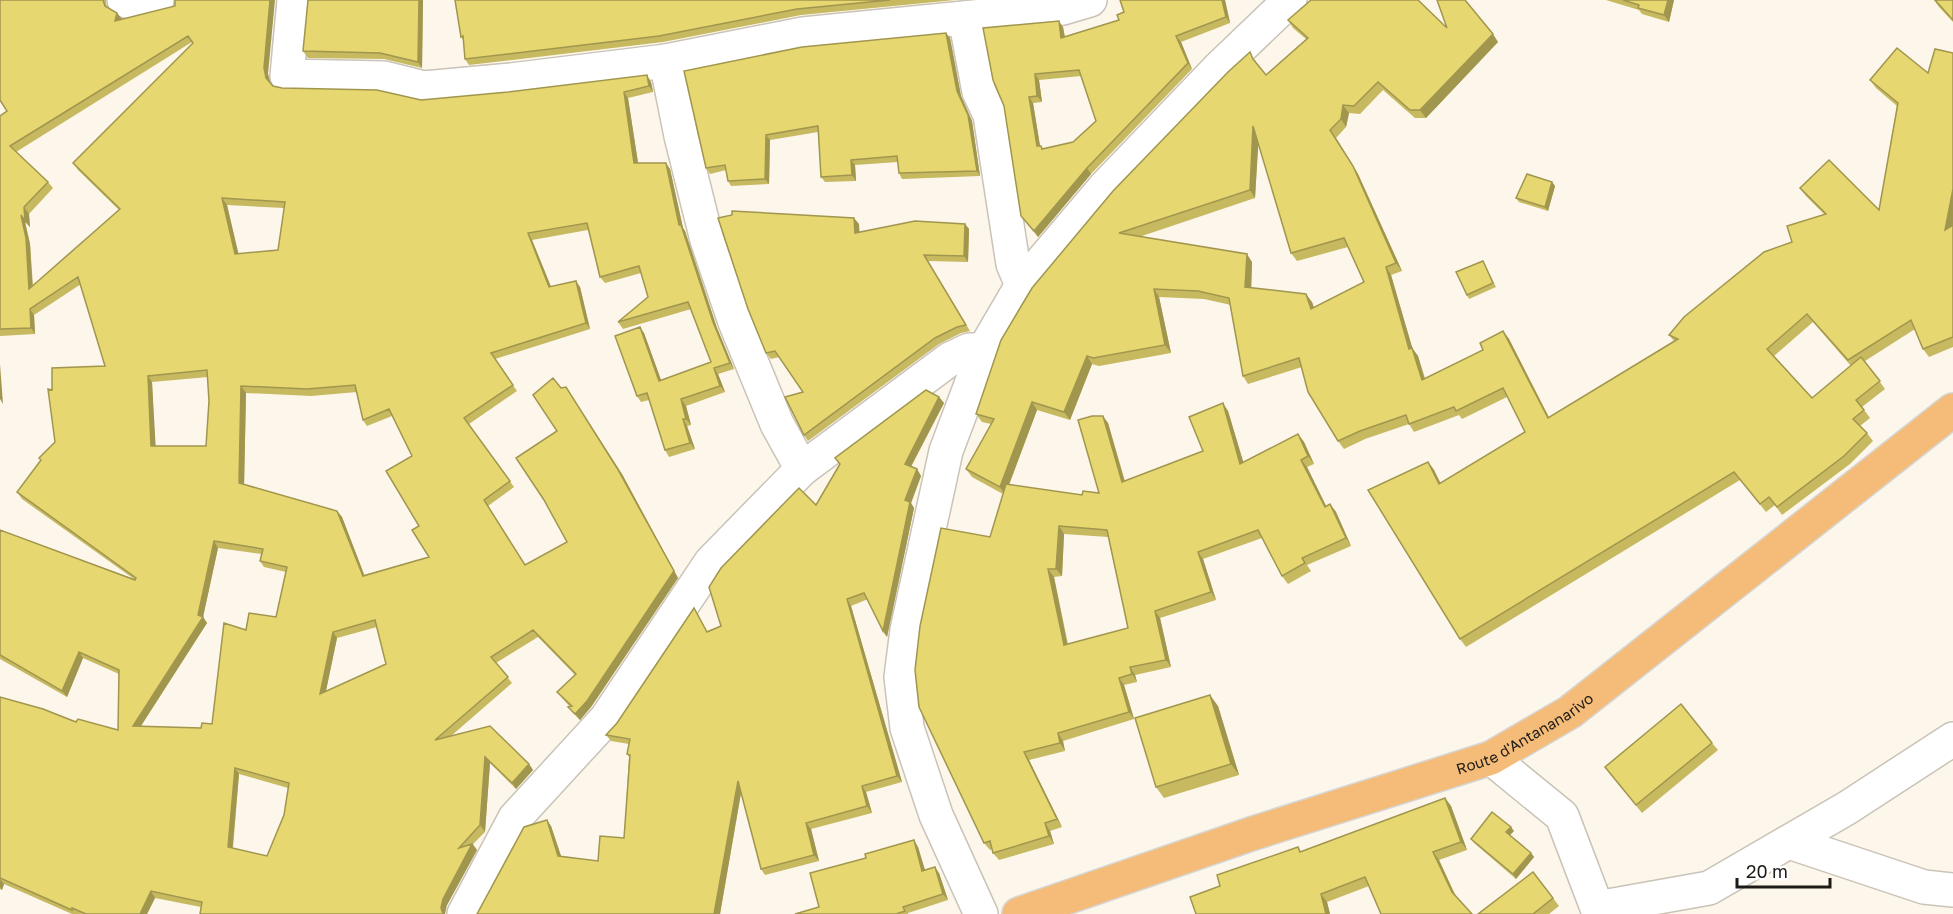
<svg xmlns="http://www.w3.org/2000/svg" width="1953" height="914" viewBox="0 0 1953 914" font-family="'Golos Text',sans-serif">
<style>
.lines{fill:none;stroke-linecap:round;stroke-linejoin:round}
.minor-casing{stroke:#c9c3b8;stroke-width:36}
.major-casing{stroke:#d6d6d5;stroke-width:36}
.minor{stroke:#fff;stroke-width:33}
.major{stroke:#f4bc78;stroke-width:33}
.wall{fill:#c6b960;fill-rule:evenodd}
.shaded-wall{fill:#a1964e}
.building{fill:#e6d770;stroke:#a1964e;stroke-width:1.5;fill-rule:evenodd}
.labels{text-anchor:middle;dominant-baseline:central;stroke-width:5;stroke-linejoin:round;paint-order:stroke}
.street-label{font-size:15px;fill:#1d1b16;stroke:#fff}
</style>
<rect width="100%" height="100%" fill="#fdf6ea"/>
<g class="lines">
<defs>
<g id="minor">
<path d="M124,0L133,3L157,0"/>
<path d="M294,0L287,76L384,78L424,88L511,80L666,61L803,34L1063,8L1090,0"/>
<path d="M965,18L979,92L990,115L1013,264L1022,285"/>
<path d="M666,61L681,136L707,240L735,322L777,424L802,469"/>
<path d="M1491,758L1562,816L1597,908L1709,888L1847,808L1953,739"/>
<path d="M1789,842L1924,887L1953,890"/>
<path d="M464,914L515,818L606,719L711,562L802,469L950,359L969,350H984"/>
<path d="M981,914L936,815L907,728L901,677L907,630L946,451L984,350L1022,285L1105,187L1220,67L1290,0"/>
</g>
<g id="major">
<path id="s1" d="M1019,914L1251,834L1491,758L1570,712L1953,410"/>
</g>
</defs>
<use href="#minor" class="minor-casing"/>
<use href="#major" class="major-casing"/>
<use href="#minor" class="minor"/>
<use href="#major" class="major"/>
</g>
<g class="wall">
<path d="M0,0H106V3L107,7L117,13L122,20L175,6L268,74L270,83L273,86L282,88L421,100L651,82L653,92L628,98L638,163L670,169L683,228L685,231L717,328L734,369L718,374L725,392L686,406L691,425L687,426L695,449L669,457L665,450L649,400L641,402L637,396L644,333L661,381L711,362L691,309L623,329L618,322L648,297L641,273L605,283L600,277L588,230L532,240L551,287H580L590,329L495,359L517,391L469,424L514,487L488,506L525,565L567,542L622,474L678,578L591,707L580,720L573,713L568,707H570L562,698L557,692L575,675L538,637L496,663L512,683L451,736L529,764L533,770L516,789L490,763L485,832L473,844L477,850L447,905L201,907L155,898L147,914H72L4,884L2,890L0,889V697L76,722L118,730L119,674L83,658L67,697L0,659V530L134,579L22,499L17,492L55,442L52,390L105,366L81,284L34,315L35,334L0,336V116L7,111ZM192,42L193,43L73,163L78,170L119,210L33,286L30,244L25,222L30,227L29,214L53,188L48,182L16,152ZM227,205L284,208L278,250L238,254ZM208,377L209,401L206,446H155L152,382ZM357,392L363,420L367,426L392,416L412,456L419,526L429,557L364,575L342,517L337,511L244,484L246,393L311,396ZM218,548L262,554L260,561L264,567L286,572L276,617L246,630L212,724L201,728L141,726L207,623L203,617ZM377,627L386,664L326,691L337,638ZM239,774L288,788L284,815L267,856L233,848Z"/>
<path d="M423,0L422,68L384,59L308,58L303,51Z"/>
<path d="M455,0H955L801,15L663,42L469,65L465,59L464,41L461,37Z"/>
<path d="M1225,0L1230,23L1181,42L1192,69L1091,174L1038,237L1021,216L1004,106L1063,27L1065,37L1119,20L1124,12ZM1081,76L1096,121L1073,142L1043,149L1041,146H1040L1033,103L1042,102L1039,80Z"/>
<path d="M1606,0H1674L1669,22L1642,14L1639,10Z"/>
<path d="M1934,0H1953V22L1939,7Z"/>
<path d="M1288,20L1447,28L1498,42L1426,118H1415L1383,90L1360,114L1349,113L1346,127L1336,138L1358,174L1402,271L1391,275L1412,348L1418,356L1425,378L1483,350L1503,331L1509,339L1549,417L1674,341L1669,335L1792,242L1824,214L1806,196L1800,188L1879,210L1897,106L1876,88L1870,80L1928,73L1953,53V347L1929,357L1923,349L1915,329L1865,361L1885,389L1862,407L1870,418L1860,426L1867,433L1873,441L1850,464L1782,515L1775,505L1766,512L1740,480L1466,647L1460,639L1428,462L1434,470L1440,484L1525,432L1507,397L1462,419L1459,415L1414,432L1409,424L1365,439L1344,449L1338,441L1302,367L1248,384L1243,376L1231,305L1204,299L1159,297L1171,353L1099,366L1092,364L1070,420L1037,410L1009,485L1082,495L1099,493L1108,423L1125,481L1203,451L1228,411L1243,462L1298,434L1304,442L1314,464L1307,467L1326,506L1330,504L1336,512L1351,546L1307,565L1311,571L1288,584L1282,576L1262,538L1203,559L1216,600L1160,618L1171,667L1135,675L1137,682L1124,685L1134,719L1063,741L1065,751L1029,760L1062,827L1050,831L1054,844L999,860L993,853L992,849L990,850L984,843L990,537L1003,494L972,477L966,469L991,424L982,422L976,414L1255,60L1257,64L1266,75L1306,39L1293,28ZM1258,143L1291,253L1297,261L1348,247L1364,282L1314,308L1312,302L1251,288L1252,262L1139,237L1255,198ZM1813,322L1851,366L1812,398L1774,356ZM1064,534L1108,537L1128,628L1068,644L1054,577L1062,576Z"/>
<path d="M946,33L950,38L961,96L972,121L980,176L902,179L899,173L898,162L855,165L856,181L825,182L821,177L818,132L770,140L769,184L731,186L728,181L726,170L710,174L706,168Z"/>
<path d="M1552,182L1555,186L1548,211L1519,202L1516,198Z"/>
<path d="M859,224V232L965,224L969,229L968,262L928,261L970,331L961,333L939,344L808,441L804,435L803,392L779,357L771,359L766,353Z"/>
<path d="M1483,261L1496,287L1469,299L1467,295Z"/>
<path d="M939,397L944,403L911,467L917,469L921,476L911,503L914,508L887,637L883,631L868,599L851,606L902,782L866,792L872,813L811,829L819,861L765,875L761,869L741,793L720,914H477L551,826L561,856L598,861L624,838L629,757L627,754L629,744L611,741L606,735L617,723L694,608L707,631L721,626L816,505L840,465L835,458Z"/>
<path d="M1218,706L1239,775L1164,798L1156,787Z"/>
<path d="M1712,743L1718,750L1642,813L1605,767Z"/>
<path d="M1445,798L1451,806L1467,850L1439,860L1456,896L1369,886L1327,902L1330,914H1196L1220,886L1298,847L1301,852Z"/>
<path d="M1514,831L1510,835L1531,853L1534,857L1516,879L1474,843L1471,839Z"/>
<path d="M918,847L925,870L939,873L948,900L908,913V914H795L819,907Z"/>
<path d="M1553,898L1559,906L1549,914H1478Z"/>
</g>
<g class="shaded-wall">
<path d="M270,0H275L268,74L271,85L266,78L264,68Z"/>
<path d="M419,0H423L422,68L418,62Z"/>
<path d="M1222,0H1225L1230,23L1226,17Z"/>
<path d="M1668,0H1674L1669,22L1664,15Z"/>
<path d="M117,13L122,19L120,28L115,21Z"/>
<path d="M1059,21L1063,27L1066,44L1061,38Z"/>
<path d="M946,33L950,38L961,96L972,121L980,176L977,171L957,91Z"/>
<path d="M1493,34L1498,42L1426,118L1420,110Z"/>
<path d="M1176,36L1181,42L1192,69L1188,63Z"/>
<path d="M1035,74L1039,80L1042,102L1037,96Z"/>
<path d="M647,75L651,82L653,92L649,86Z"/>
<path d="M624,92L628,98L639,169L634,163Z"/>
<path d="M1029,97L1033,103L1041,152L1037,146Z"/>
<path d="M1343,105L1349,113L1346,127L1341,119Z"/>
<path d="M1253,126L1259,134L1255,198L1250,190Z"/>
<path d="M766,135L770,140L769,184L765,179Z"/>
<path d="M1336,138L1358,174L1402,271L1396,263Z"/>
<path d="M851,160L855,165L856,181L852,175Z"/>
<path d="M666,163L670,169L683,228L685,231L717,328L734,369L730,363L713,322L679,225Z"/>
<path d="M1087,168L1091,174L1038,237L1034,231Z"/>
<path d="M1552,182L1555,186L1548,211L1545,207Z"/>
<path d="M1953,189V225L1945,230Z"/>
<path d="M222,198L227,205L240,260L235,254Z"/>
<path d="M24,207L29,214L30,227L25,221Z"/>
<path d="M21,215L25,222L30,244L33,295L29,289Z"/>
<path d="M854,218L859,224L860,239L855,233Z"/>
<path d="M965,224L969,229L968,262L964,256Z"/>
<path d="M528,233L532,240L554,294L549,287Z"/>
<path d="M1247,254L1252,262L1251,295L1245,287Z"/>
<path d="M1386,267L1391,275L1415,357L1409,349Z"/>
<path d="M576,281L580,287L590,329L586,323Z"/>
<path d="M1154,289L1159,297L1171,353L1165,345Z"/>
<path d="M1306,294L1312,302L1317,317L1311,309Z"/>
<path d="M30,309L34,315L35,334L31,328Z"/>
<path d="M640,327L644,333L664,388L659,381Z"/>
<path d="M1503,331L1509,339L1553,426L1548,418Z"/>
<path d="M1412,348L1418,356L1427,388L1422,380Z"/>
<path d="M1087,356L1092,364L1070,420L1064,412Z"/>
<path d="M0,364L3,404L0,399Z"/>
<path d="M714,368L718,374L725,392L720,386Z"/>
<path d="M148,376L152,382L156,452L151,446Z"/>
<path d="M241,386L246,393L244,489L239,483Z"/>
<path d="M566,387L622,474L678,578L591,707L580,720L575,714L587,701Z"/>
<path d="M939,397L944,403L909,470L905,464Z"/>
<path d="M681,399L686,406L691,425L686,419Z"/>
<path d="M1032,402L1037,410L1005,495L1000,487Z"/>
<path d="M1223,403L1228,411L1246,471L1240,464Z"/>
<path d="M1103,416L1108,423L1127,490L1122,482Z"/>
<path d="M683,419L687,426L695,449L690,443Z"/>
<path d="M1298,434L1304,442L1314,464L1308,456Z"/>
<path d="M1301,460L1307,467L1330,514L1325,507Z"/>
<path d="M1428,462L1434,470L1445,492L1439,484Z"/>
<path d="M917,469L921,476L911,503L914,508L887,637L883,631L905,500Z"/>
<path d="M1330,504L1336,512L1351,546L1346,538Z"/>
<path d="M337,511L342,517L367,582L363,576Z"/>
<path d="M1059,526L1064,534L1062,576L1056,569Z"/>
<path d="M214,541L218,548L203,617L207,623L137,732L133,726L198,615Z"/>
<path d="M1198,552L1203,559L1216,600L1211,592Z"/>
<path d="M1048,569L1054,577L1069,653L1064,645Z"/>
<path d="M847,599L851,606L902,782L897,776Z"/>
<path d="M1155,611L1160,618L1171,667L1166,660Z"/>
<path d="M333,632L337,638L324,700L320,694Z"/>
<path d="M79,652L83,658L67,697L62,691Z"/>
<path d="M1130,667L1135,675L1137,682L1132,674Z"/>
<path d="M1119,678L1124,685L1134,719L1129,712Z"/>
<path d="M1210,695L1218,706L1239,775L1231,764Z"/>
<path d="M1058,733L1063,741L1065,751L1060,743Z"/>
<path d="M1024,752L1029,760L1062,827L1057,819Z"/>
<path d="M485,757L490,763L485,832L480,825Z"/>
<path d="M529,764L533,770L516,789L512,783Z"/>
<path d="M235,768L239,774L232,853L228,847Z"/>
<path d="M738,781L742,787L720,914H714Z"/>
<path d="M862,786L866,792L872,813L867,806Z"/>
<path d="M1445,798L1451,806L1467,850L1461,842Z"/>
<path d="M547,820L551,826L563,862L558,856Z"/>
<path d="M806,823L811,829L819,861L814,855Z"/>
<path d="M1045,823L1050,831L1054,844L1049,836Z"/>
<path d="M1511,827L1514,831L1509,836L1506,832Z"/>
<path d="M914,840L918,847L927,877L922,871Z"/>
<path d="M472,844L477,850L447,905L445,914H443L441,908L443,899Z"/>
<path d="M1433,852L1439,860L1457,900L1452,892Z"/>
<path d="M1531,853L1534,857L1516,879L1513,874Z"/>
<path d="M935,867L939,873L948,900L943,894Z"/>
<path d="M0,879L4,884L2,890L0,887Z"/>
<path d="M151,891L155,898L147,914H140Z"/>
<path d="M1321,894L1327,902L1330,914H1326Z"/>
</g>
<g class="building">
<path d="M0,0H103L105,6L117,13L115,21L175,6V0H270L264,68L266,78L273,86L282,88L377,90L421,100L508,92L647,75L649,86L624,92L634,163H666L679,225H681L713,322L730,363L714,368L720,386L681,399L686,419H683L690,443L665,450L647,393L637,396L615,336L640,327L659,381L711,362L688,302L618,322L648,297L639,266L600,277L587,223L528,233L549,287L576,281L586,323L491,353L513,385L464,418L510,481L484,500L525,565L567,542L544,500L516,458L557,431L533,395L553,378L561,388L566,387L617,468L674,571L587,701L575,714L568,707L572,706L557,692L576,674L533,630L491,657L508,677L435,740L490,726L529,764L512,783L485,757L480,825L459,848L472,844L443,899L441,908L443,914H200L202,902L151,891L140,914H86L72,908V910L0,878V697L43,709L76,722L78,719L118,730L119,670L79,652L62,691L0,655V530L135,580L136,578L17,492L41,460L39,458L55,442L48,389L52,390V368L105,366L78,277L30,309L31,328L0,329V116L7,111L0,100ZM188,36L193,43L73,163L120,209L29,289L26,238L21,215L25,221L24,207L48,182L10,146ZM222,198L285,202L278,250L235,254ZM207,370L209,401L206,446H151L148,376ZM355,385L363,420L389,409L412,456L386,471L419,526L412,530L429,557L363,576L337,511L239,483L241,386L307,389ZM214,541L263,549L260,561L287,567L276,617L249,613L246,630L224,623L212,724L202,723L201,728L133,726L203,617L198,615ZM375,620L386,664L320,694L333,632ZM235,768L289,783L284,815L267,856L228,847Z"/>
<path d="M308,0H419L418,62L380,53L303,51Z"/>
<path d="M455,0H890L797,9L659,36L465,59L463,36L461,37Z"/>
<path d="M1120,0H1222L1226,17L1176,36L1188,63L1087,168L1034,231L1021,216L1004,106L993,80L983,28L1059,21L1061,38L1119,20L1117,15L1124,12ZM1079,70L1096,121L1073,142L1042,149L1041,146H1037L1029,97L1037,96L1035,74Z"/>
<path d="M1311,0H1418L1447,28L1437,0H1465L1493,34L1420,110H1410L1378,82L1354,106L1343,105L1341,119L1330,130L1353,166L1396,263L1386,267L1409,349L1412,348L1422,380L1483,350L1480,343L1503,331L1548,418L1678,339L1669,335L1684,317L1764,252L1792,242L1787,226L1826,214L1800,188L1829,160L1879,210L1898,103L1870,80L1897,48L1928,73L1935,49L1953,53V189L1945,230L1953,225V337L1923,349L1911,320L1848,360L1807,314L1767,349L1812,398L1861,357L1880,381L1856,400L1864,410L1853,419L1867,433L1844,456L1777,507L1769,497L1760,504L1734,472L1460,639L1368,490L1428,462L1439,484L1525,432L1503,388L1456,411L1454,407L1409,424L1406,415L1360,431L1338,441L1308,392L1299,358L1243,376L1229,298L1198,291L1154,289L1165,345L1093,358L1087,356L1064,412L1032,402L1000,487L966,469L994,419L976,414L1001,340L1032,288L1113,191L1228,72L1250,52L1253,59L1266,75L1308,38L1288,20ZM1253,126L1291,253L1344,238L1364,282L1311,309L1306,294L1245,287L1247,254L1119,233L1250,190Z"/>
<path d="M1623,0H1668L1664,15L1638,8L1639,5Z"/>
<path d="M1935,0H1953V20Z"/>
<path d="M946,33L957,91L968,115L977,171L899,173L897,156L851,160L852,175L821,177L818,126L766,135L765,179L728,181L725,165L706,168L684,71L802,47Z"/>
<path d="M1527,174L1552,182L1545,207L1516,198Z"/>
<path d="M732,211L854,218L855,233L915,221L965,224L964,256L924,255L966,325L957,327L935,338L804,435L785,397L803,392L775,351L766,353L748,309L718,218L732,215Z"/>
<path d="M1483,261L1493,283L1467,295L1456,272Z"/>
<path d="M926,390L939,397L905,464L917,469L905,500L910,502L883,631L864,593L847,599L897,776L862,786L867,806L806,823L814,855L761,869L738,781L714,914H477L524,827L547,820L558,856L598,861L600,836L624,838L630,755L627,754L630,739L606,735L617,723L694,608L707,632L721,626L709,587L721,568L799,488L816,505L840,464L835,458Z"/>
<path d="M1223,403L1240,464L1298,434L1308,456L1301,460L1325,507L1330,504L1346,538L1302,558L1305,563L1282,576L1258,530L1198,552L1211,592L1155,611L1166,660L1130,667L1132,674L1119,678L1129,712L1058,733L1060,743L1024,752L1057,819L1045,823L1049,836L993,853L990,841L984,843L919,707L915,670L920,626L941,528L990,537L1006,484L1082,495L1083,491L1099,493L1078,420L1092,416H1103L1122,482L1203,451L1189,417ZM1059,526L1107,530L1128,628L1064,645L1048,569H1056Z"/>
<path d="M1210,695L1231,764L1156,787L1135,718Z"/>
<path d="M1681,704L1712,743L1636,805L1605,767Z"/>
<path d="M1445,798L1461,842L1433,852L1452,892L1472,914H1381L1365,877L1321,894L1326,914H1196L1190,897L1220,886L1217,875L1298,847L1300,852Z"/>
<path d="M1492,812L1511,827L1506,832L1531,853L1513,874L1471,839Z"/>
<path d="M914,840L922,871L935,867L943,894L903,907L905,911L896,914H795L819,907L810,873L866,858L865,854Z"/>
<path d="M1533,872L1553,898L1533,914H1478Z"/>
</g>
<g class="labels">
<g class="street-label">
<text stroke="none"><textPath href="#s1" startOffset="538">Route d'Antananarivo</textPath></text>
</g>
</g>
<path d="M1737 878v9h93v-9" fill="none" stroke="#1d1b16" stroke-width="3"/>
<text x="1746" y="878" font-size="18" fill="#1d1b16" stroke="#ffffff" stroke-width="4.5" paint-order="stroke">20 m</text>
</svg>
